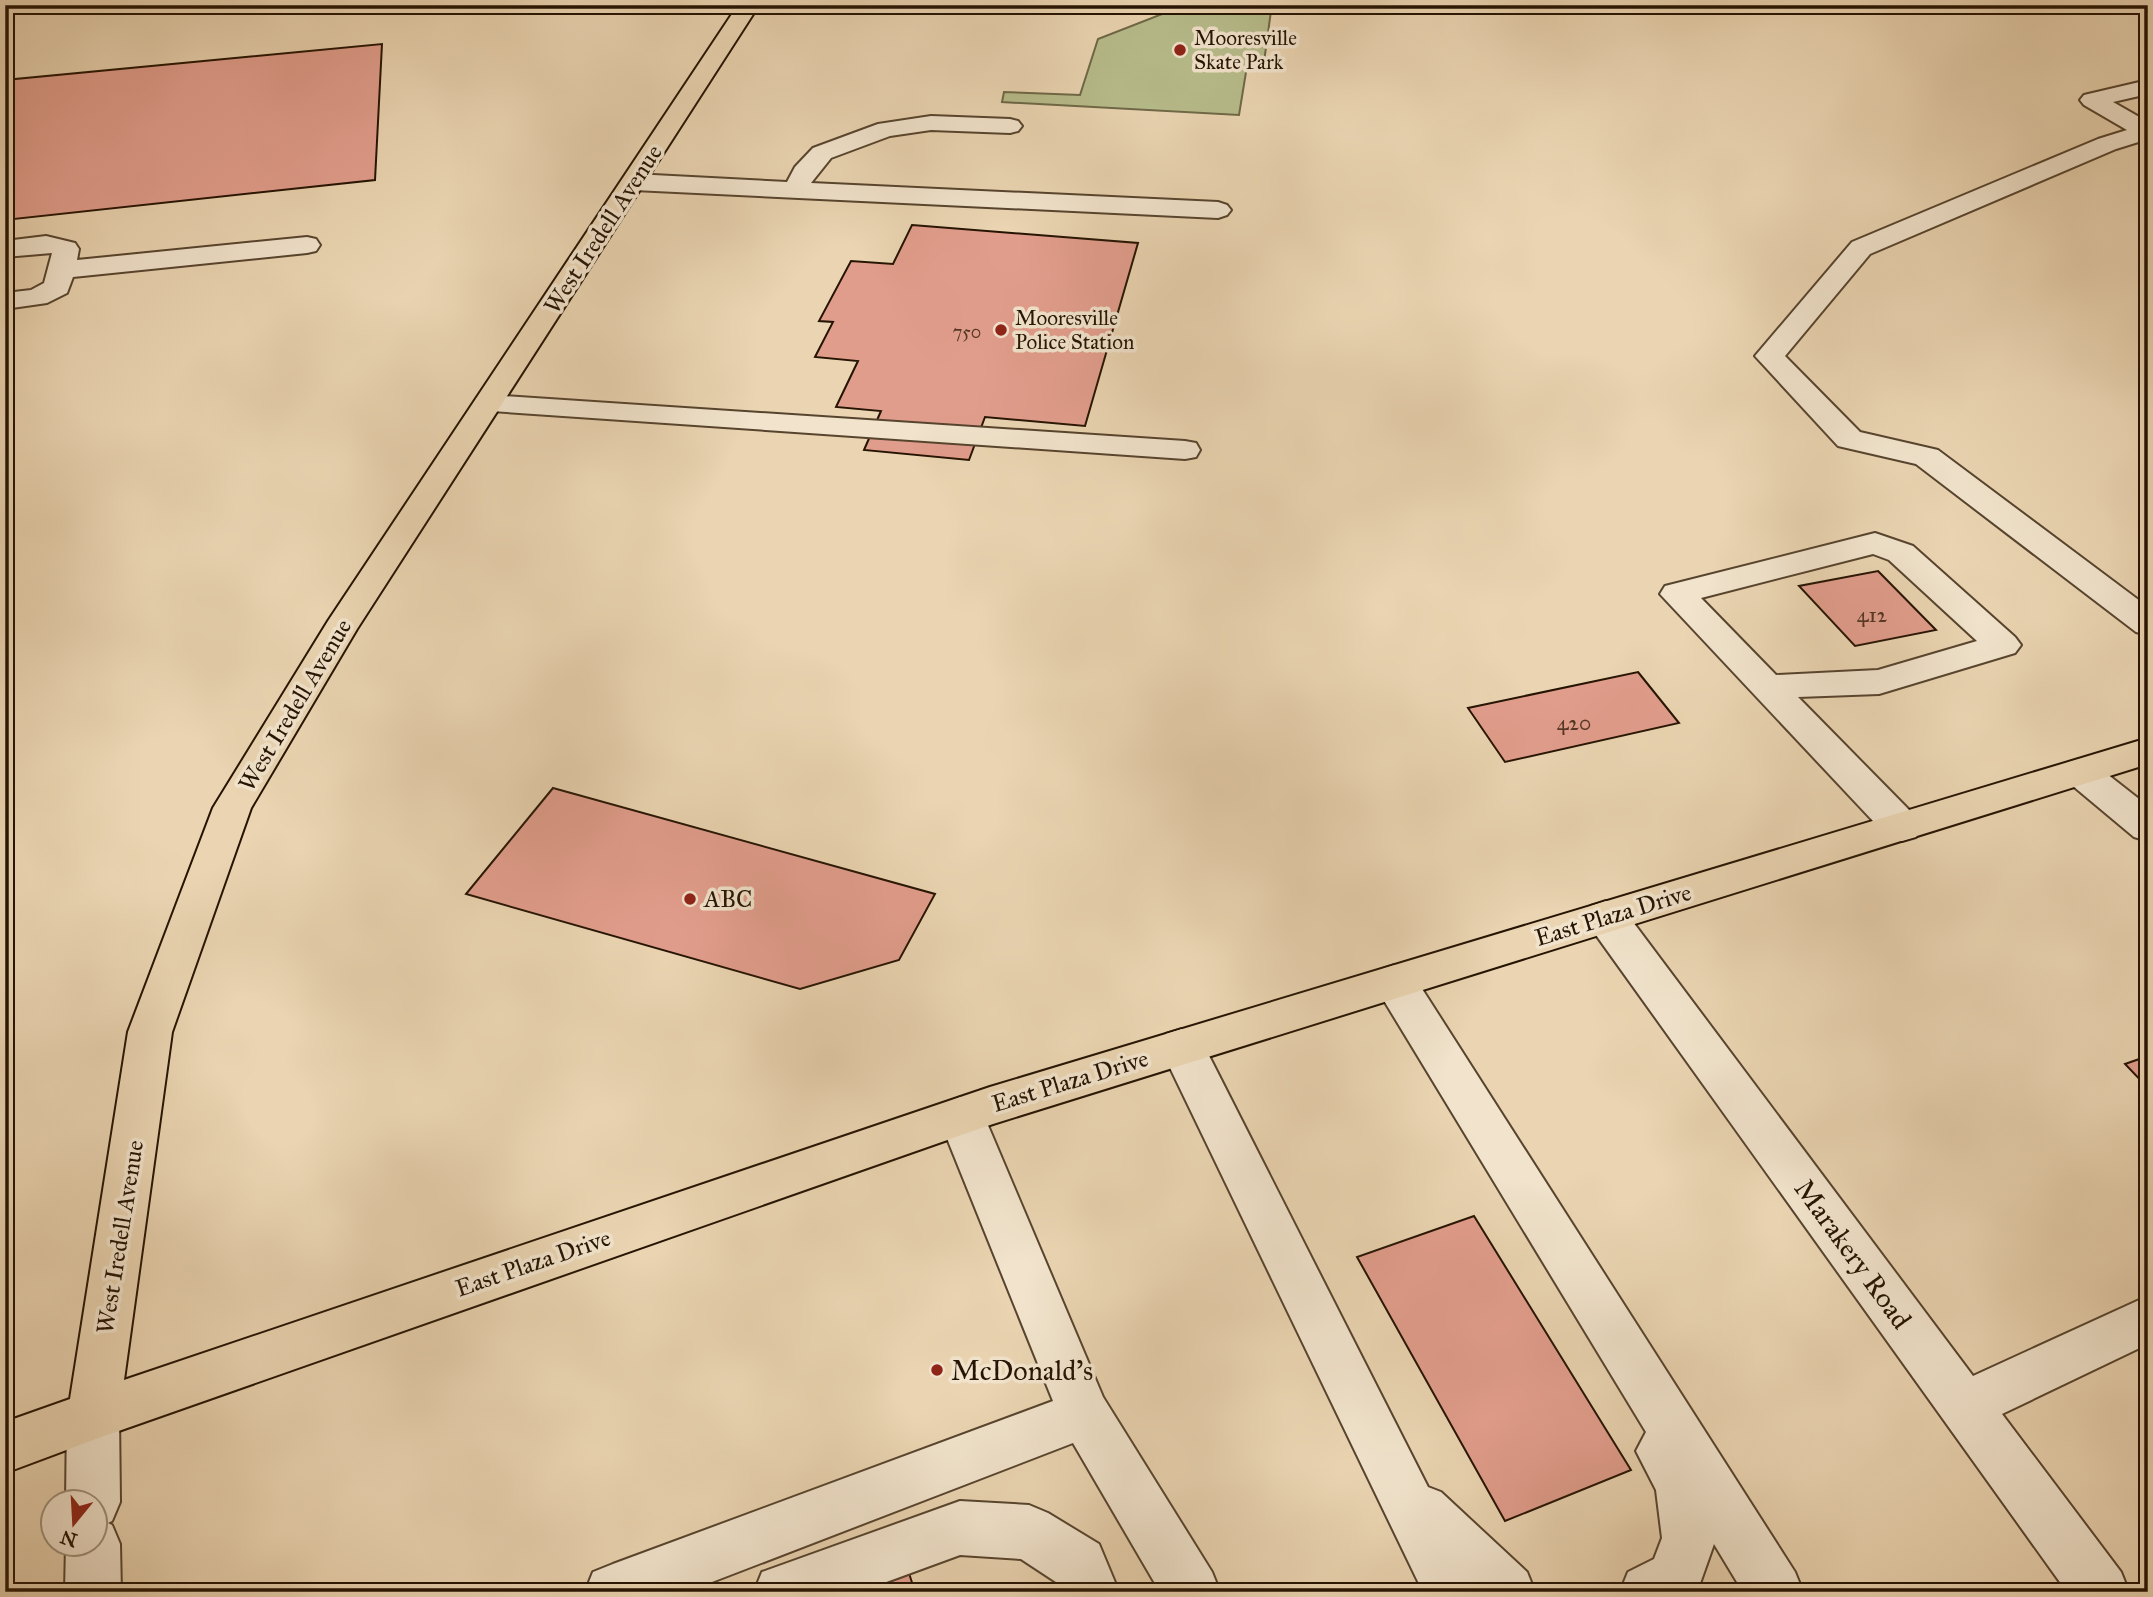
<svg xmlns="http://www.w3.org/2000/svg" width="2153" height="1597" viewBox="0 0 2153 1597" font-family="'IM FELL Great Primer',serif">
<style>
.green{fill:#b7bc8b;stroke:#6e6847;stroke-width:2}
.lines{fill:none;stroke-linecap:round;stroke-linejoin:round}
.stream{fill:#6a7668;fill-rule:evenodd}
.building{fill:#e19d8c;stroke:#261403;stroke-width:2}
.minor-casing{stroke:#57442e;stroke-width:4}
.major-casing{stroke:#261403;stroke-width:4}
.minor{fill:#f1e3cc;fill-rule:evenodd}
.major{fill:#ead4b1;fill-rule:evenodd}
.poi-dot{fill:#8f2418;stroke:#f1e3cc;stroke-width:2.5}
.labels{text-anchor:middle;dominant-baseline:central;stroke-width:7;stroke-linejoin:round;paint-order:stroke}
.far-number-label{font-size:18px;fill:#553625}
.far-poi-label{font-size:21px;fill:#261403;stroke:#f1e3cc;text-anchor:start}
.number-label{font-size:21px;fill:#553625}
.street-label{font-size:24px;fill:#261403;stroke:#f1e3cc}
.poi-label{font-size:24px;fill:#261403;stroke:#f1e3cc;text-anchor:start}
.near-street-label{font-size:28px;fill:#261403;stroke:#f1e3cc}
.near-poi-label{font-size:28px;fill:#261403;stroke:#f1e3cc;text-anchor:start}
</style>
<rect width="100%" height="100%" fill="#ead4b1"/>
<filter id="stains"><feTurbulence type="fractalNoise" baseFrequency=".00286" numOctaves="4"/><feColorMatrix values="0 0 0 0 .2 0 0 0 0 .09 0 0 0 0 .02 0 0 0 .5 -.17"/></filter>
<radialGradient id="worn" r=".72"><stop offset=".6" stop-color="#630" stop-opacity="0"/><stop offset="1" stop-color="#630" stop-opacity=".3"/></radialGradient>
<path class="green" d="M1180,7L1271,11L1264,62L1247,66L1239,115L1002,102L1004,92L1080,95L1098,39Z"/>
<g class="lines">
<path class="stream" d="M50,5H91L86,8L5,15V9Z"/>
</g>
<g class="building">
<path d="M382,44L375,180L5,220V80Z"/>
<path d="M912,225L1138,243L1085,426L985,417L969,460L864,450L881,411L836,407L858,361L815,357L833,322L819,321L851,261L893,264Z"/>
<path d="M1878,571L1936,630L1855,646L1799,586Z"/>
<path d="M1638,672L1679,723L1505,762L1468,708Z"/>
<path d="M553,788L935,894L899,960L800,989L466,894Z"/>
<path d="M2148,1056V1088L2125,1064Z"/>
<path d="M1474,1216L1631,1470L1505,1521L1357,1257Z"/>
<path d="M908,1570L915,1592H849Z"/>
</g>
<g class="lines">
<defs>
<g id="minor">
<path d="M2148,80V94L2113,102L2148,122V139L2116,149L1870,254L1785,356L1860,432L1938,450L2148,607V635L2136,632L1916,464L1838,446L1755,356L1852,242L2098,139L2127,130L2084,105L2080,100L2084,95Z"/>
<path d="M931,116L1010,119L1018,121L1022,126L1018,131L1010,133L931,130L890,136L831,158L811,183L1218,202L1227,205L1231,210L1227,215L1218,218L634,190L625,187L621,182L625,177L634,174L787,182L795,167L813,148L878,124Z"/>
<path d="M46,236L75,243L79,249L77,260L307,237L316,239L320,245L316,251L307,253L73,277L67,293L47,303L5,309V293L31,290L44,283L52,253L5,257V241Z"/>
<path d="M488,395L1185,441L1196,443L1200,450L1196,457L1185,459L477,410L473,404L477,398Z"/>
<path d="M1875,533L1913,546L2015,637L2021,645L2015,653L1879,694L1798,697L1916,817L1922,827L1916,837L1902,841L1888,837L1660,594L1665,586ZM1873,554L1889,560L1977,641L1878,670L1776,675L1701,598Z"/>
<path d="M2080,759L2093,763L2148,806V841L2134,837L2067,781L2061,772L2067,763Z"/>
<path d="M1606,901L1621,906L1973,1376L2148,1296V1344L2002,1414L2121,1572L2129,1592H2067L1591,928L1585,917L1591,906Z"/>
<path d="M1395,965L1410,970L1795,1572L1803,1592H1743L1714,1544L1697,1592H1620L1628,1572L1654,1559L1662,1538L1656,1490L1636,1451L1646,1432L1380,994L1374,982L1380,970Z"/>
<path d="M1182,1029L1198,1034L1428,1487L1441,1492L1527,1572L1535,1592H1423L1160,1047L1166,1034Z"/>
<path d="M961,1097L977,1103L984,1116L1103,1397L1212,1572L1220,1592H1160L1073,1443L686,1592H585L593,1572L613,1564L1053,1401L938,1116L945,1103Z"/>
<path d="M93,1390L111,1397L119,1415L120,1502L112,1521L108,1523L112,1525L120,1544L121,1592H65L66,1544H94V1502H66L67,1415L75,1397Z"/>
<path d="M960,1501L1029,1505L1048,1513L1099,1544L1119,1592H1063L1059,1584L1021,1559L960,1555L859,1592H754L762,1572Z"/>
</g>
<path id="major" d="M738,5H759L357,629L251,808L172,1032L124,1380L990,1087L2148,738V764L993,1124L93,1440L5,1473V1422L70,1399L128,1032L213,808L328,621Z"/>
</defs>
<use href="#minor" class="minor-casing"/>
<use href="#major" class="major-casing"/>
<use href="#minor" class="minor"/>
<use href="#major" class="major"/>
</g>
<g class="poi-dot">
<circle cx="1180" cy="50" r="7"/>
<circle cx="1001" cy="330" r="7"/>
<circle cx="690" cy="899" r="7"/>
<circle cx="937" cy="1370" r="7"/>
</g>
<g class="labels">
<g class="far-number-label">
<text x="967" y="332">750</text>
</g>
<g class="far-poi-label">
<text x="1194" y="38">Mooresville<tspan x="1194" dy="24">Skate Park</tspan></text>
<text x="1015" y="318">Mooresville<tspan x="1015" dy="24">Police Station</tspan></text>
</g>
<g class="number-label">
<text x="1872" y="615">412</text>
<text x="1574" y="723">420</text>
</g>
<g class="street-label">
<text transform="translate(603 229) rotate(-57)">West Iredell Avenue</text>
<text transform="translate(295 705) rotate(-59)">West Iredell Avenue</text>
<text transform="translate(1613 915) rotate(-17)">East Plaza Drive</text>
<text transform="translate(1070 1081) rotate(-17)">East Plaza Drive</text>
<text transform="translate(120 1237) rotate(-81)">West Iredell Avenue</text>
<text transform="translate(533 1263) rotate(-19)">East Plaza Drive</text>
</g>
<g class="poi-label">
<text x="704" y="899">ABC</text>
</g>
<g class="near-street-label">
<text transform="translate(1853 1254) rotate(54)">Marakery Road</text>
</g>
<g class="near-poi-label">
<text x="951" y="1370">McDonald's</text>
</g>
</g>
<rect width="2153" height="1597" fill="none" stroke="#ead4b1" stroke-width="28"/>
<rect x="7" y="7" width="2139" height="1583" fill="none" stroke="#261403" stroke-width="3.5"/>
<rect x="14" y="14" width="2125" height="1569" fill="none" stroke="#261403" stroke-width="2"/>
<g transform="translate(74 1523) rotate(198)"><circle r="33" fill="#f1e3cc" stroke="#a0907c" stroke-width="2"/>
<path d="M0-5L12 26L0 18L-12 26Z" fill="#8f2418"/>
<text y="-10" font-size="19" font-weight="bold" text-anchor="middle" fill="#261403">N</text>
</g>
<rect width="100%" height="100%" filter="url(#stains)"/>
<rect width="100%" height="100%" fill="url(#worn)"/>
</svg>
